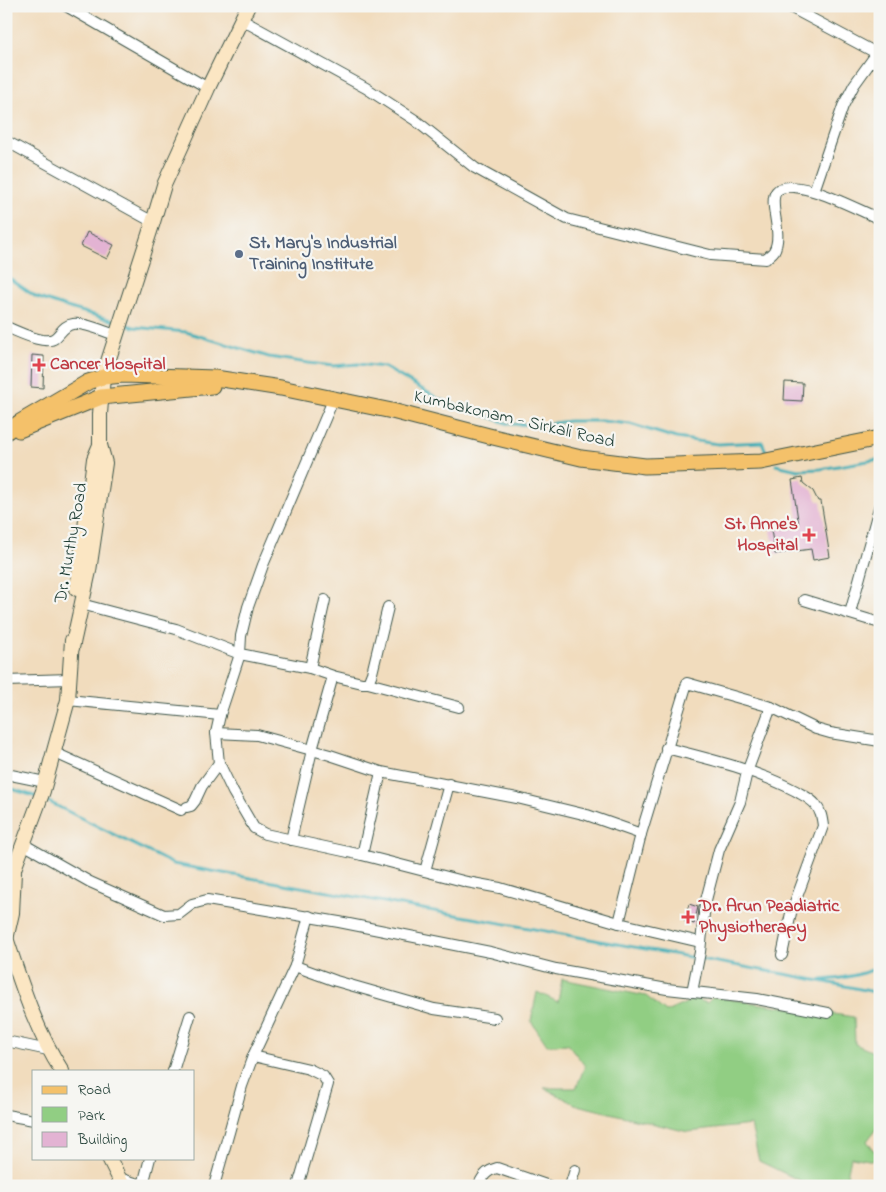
<svg xmlns="http://www.w3.org/2000/svg" width="886" height="1192" viewBox="0 0 886 1192" font-family="'Indie Flower',sans-serif">
<style>
.green{fill:#91ce83;stroke:#58865c}
.lines{fill:none;stroke-linecap:round;stroke-linejoin:round}
.stream{stroke:#3cadb6;stroke-width:3}
.building{fill:#e3b3d3}
.minor-casing{stroke:#3e5549;stroke-width:12}
.secondary-casing{stroke:#3e5549;stroke-width:16}
.primary-casing{stroke:#3e5549;stroke-width:17}
.minor{stroke:#fff;stroke-width:10}
.secondary{stroke:#fbe6c3;stroke-width:14}
.primary{stroke:#f4c16a;stroke-width:15}
.service-dot{fill:#5c6f8a;stroke:#f6f6f2;stroke-width:2}
.health-dot{fill:#e0444e;stroke:#f6f6f2;stroke-width:2}
.labels{text-anchor:middle;dominant-baseline:central;stroke-width:4.5;stroke-linejoin:round;paint-order:stroke}
.service-label{font-size:18px;font-weight:bold;fill:#4e5e75;stroke:#f6f6f2;text-anchor:start}
.health-label{font-size:18px;font-weight:bold;fill:#be3a42;stroke:#f6f6f2;text-anchor:start}
.street-label{font-size:18px;fill:#1f3d34;stroke:#f6f6f2}
</style>
<rect width="100%" height="100%" fill="#f6f6f2"/>
<filter id="ink" filterUnits="userSpaceOnUse"><feTurbulence type="fractalNoise" baseFrequency=".02" numOctaves="2"/><feDisplacementMap in="SourceGraphic" scale="10" xChannelSelector="R" yChannelSelector="G"/><feConvolveMatrix kernelMatrix="1 2 1 2 8 2 1 2 1" color-interpolation-filters="sRGB"/></filter>
<filter id="wash" filterUnits="userSpaceOnUse"><feTurbulence type="fractalNoise" baseFrequency=".0096" numOctaves="4" result="noise"/><feDisplacementMap in="SourceGraphic" scale="20" xChannelSelector="R" yChannelSelector="G"/><feGaussianBlur stdDeviation="1.12" result="paint"/><feColorMatrix in="noise" values="0 0 0 0 0 0 0 0 0 0 0 0 0 0 0 0 0 1.4 0 .05"/><feComposite in="paint" operator="in"/></filter>
<g filter="url(#wash)">
<rect width="100%" height="100%" fill="#f1dcbd"/>
<path class="green" d="M562,979L646,996L666,1012L695,999L707,1003L713,997L854,1017L855,1044L880,1055V1129H876L867,1141L873,1150L880,1152V1157L875,1161L851,1157L847,1176L834,1183V1186H811L759,1161L751,1125L688,1132L577,1105L544,1088H576L585,1066L568,1044L547,1045L531,1021L537,992L558,1002Z"/>
<g class="lines">
<g class="stream">
<path d="M6,276L36,297L63,306L118,322"/>
<path d="M124,324L134,327L186,332L269,357L308,363L333,366L358,364L384,367L439,399L509,424L539,425L569,421H602L630,424L676,438L718,444L762,442L768,456"/>
<path d="M776,465L798,470L820,469L880,459"/>
<path d="M6,787L37,797"/>
<path d="M45,800L173,864L795,976L880,993"/>
<path d="M822,980C842,979 861,975 880,967"/>
</g>
</g>
<g id="blocks">
<g class="building">
<path d="M87,232L114,245L107,259L81,246Z"/>
<path d="M32,355L44,356L43,388L31,387Z"/>
<path d="M785,382L803,383L802,401L784,400Z"/>
<path d="M802,478L803,483L813,491L818,501H821L830,557L813,560L811,549L775,554L771,530L799,526L792,480Z"/>
<path d="M689,904L698,907L694,924L684,921Z"/>
</g>
</g>
</g>
<g filter="url(#ink)">
<use href="#blocks" fill-opacity="0" stroke="#3e5549" stroke-width="1"/>
<g class="lines">
<defs>
<g id="minor">
<path d="M66,6L208,88"/>
<path d="M788,6L880,55"/>
<path d="M242,20L366,88L415,120L475,168L567,219L710,255L766,259C768,256 772,254 774,251C789,224 745,172 813,191C834,197 859,210 880,219"/>
<path d="M6,141L153,222"/>
<path d="M814,191L843,106L854,85L877,53"/>
<path d="M6,327C17,331 45,346 55,338C61,333 64,325 73,324C84,322 105,332 116,335"/>
<path d="M333,400L263,565L248,607L241,636L240,654L220,715L216,733L219,763L233,792L254,828L265,834L362,855L467,882L500,888L619,923L700,942"/>
<path d="M804,600L880,623"/>
<path d="M81,604L176,629L240,654L310,668L333,676L362,683H368L372,673L388,607"/>
<path d="M850,613L880,504"/>
<path d="M310,668L325,600"/>
<path d="M6,681L70,679"/>
<path d="M368,683L459,707"/>
<path d="M68,700L220,715"/>
<path d="M216,733L257,735L330,755L381,772L517,798L587,815L641,834"/>
<path d="M666,748C710,759 756,770 796,791C802,795 810,798 815,804C821,811 822,818 823,826L791,913L782,955"/>
<path d="M53,752L181,810"/>
<path d="M6,774L45,782"/>
<path d="M187,807L191,806L195,801L202,786L219,763"/>
<path d="M291,840L312,750L333,676"/>
<path d="M23,844L90,882L164,915L179,914L192,904L207,900L339,922L490,952L556,969L667,989L757,999L828,1013"/>
<path d="M362,855L381,772"/>
<path d="M425,871L449,784"/>
<path d="M619,923L641,834L687,683L771,707L816,729L830,733L880,741"/>
<path d="M295,966L336,981L434,1009L495,1018"/>
<path d="M692,992L700,952L705,904L719,850L740,802L747,772L771,707"/>
<path d="M6,1041L48,1050"/>
<path d="M253,1056L309,1069L323,1076L328,1084L298,1186"/>
<path d="M173,1071L190,1016"/>
<path d="M6,1115L34,1120"/>
<path d="M119,1178L145,1186"/>
<path d="M143,1185L150,1158"/>
<path d="M214,1186L242,1086L253,1056L295,966L309,916"/>
<path d="M478,1186C483,1176 486,1171 497,1168L549,1186"/>
<path d="M570,1186L575,1170"/>
</g>
<g id="secondary">
<path d="M77,589L94,459L100,445"/>
<path d="M72,648L89,571L105,463L100,445V414L103,377L153,222L164,185L208,88L248,6"/>
<path d="M6,885L14,869L43,791L68,700L72,640"/>
<path d="M6,934L7,941C22,986 36,1031 62,1071"/>
<path d="M7,935L12,913L14,872"/>
<path d="M109,1158L123,1186"/>
</g>
<g id="primary">
<path d="M19,430L101,397L212,386"/>
<path d="M6,432L20,422L88,382L103,377L123,375L215,378L281,388L392,411L489,436L581,458L645,466L761,462L880,438"/>
</g>
</defs>
<use href="#minor" class="minor-casing"/>
<use href="#secondary" class="secondary-casing"/>
<use href="#primary" class="primary-casing"/>
<use href="#minor" class="minor"/>
<use href="#secondary" class="secondary"/>
<use href="#primary" class="primary"/>
</g>
</g>
<circle class="service-dot" cx="239" cy="254" r="5"/>
<g class="health-dot">
<path d="M36.5 357.5h5v5h5v5h-5v5h-5v-5h-5v-5h5z"/>
<path d="M806.5 527.5h5v5h5v5h-5v5h-5v-5h-5v-5h5z"/>
<path d="M685.5 909.5h5v5h5v5h-5v5h-5v-5h-5v-5h5z"/>
</g>
<g class="labels">
<g class="service-label">
<text x="249" y="244">St. Mary's Industrial<tspan x="249" dy="21">Training Institute</tspan></text>
</g>
<g class="health-label">
<text x="50" y="365">Cancer Hospital</text>
<text x="798" y="525" text-anchor="end">St. Anne's<tspan x="798" dy="21">Hospital</tspan></text>
<text x="699" y="907">Dr. Arun Peadiatric<tspan x="699" dy="21">Physiotherapy</tspan></text>
</g>
<g class="street-label">
<text transform="translate(514 420) rotate(13)">Kumbakonam - Sirkali Road</text>
<text transform="translate(72 543) rotate(-80)">Dr. Murthy Road</text>
</g>
</g>
<rect width="886" height="1192" fill="none" stroke="#f6f6f2" stroke-width="25"/>
<rect x="32" y="1070" width="162" height="90" fill="#f6f6f2" stroke="#a0aca6"/>
<rect x="42" y="1086" width="25" height="8" fill="#f4c16a" stroke="#a0aca6"/>
<text x="78" y="1094" font-size="15" fill="#1f3d34">Road</text>
<rect x="42" y="1107" width="25" height="15" fill="#91ce83" stroke="#a0aca6"/>
<text x="78" y="1120" font-size="15" fill="#1f3d34">Park</text>
<rect x="42" y="1132" width="25" height="15" fill="#e3b3d3" stroke="#a0aca6"/>
<text x="78" y="1144" font-size="15" fill="#1f3d34">Building</text>
</svg>
